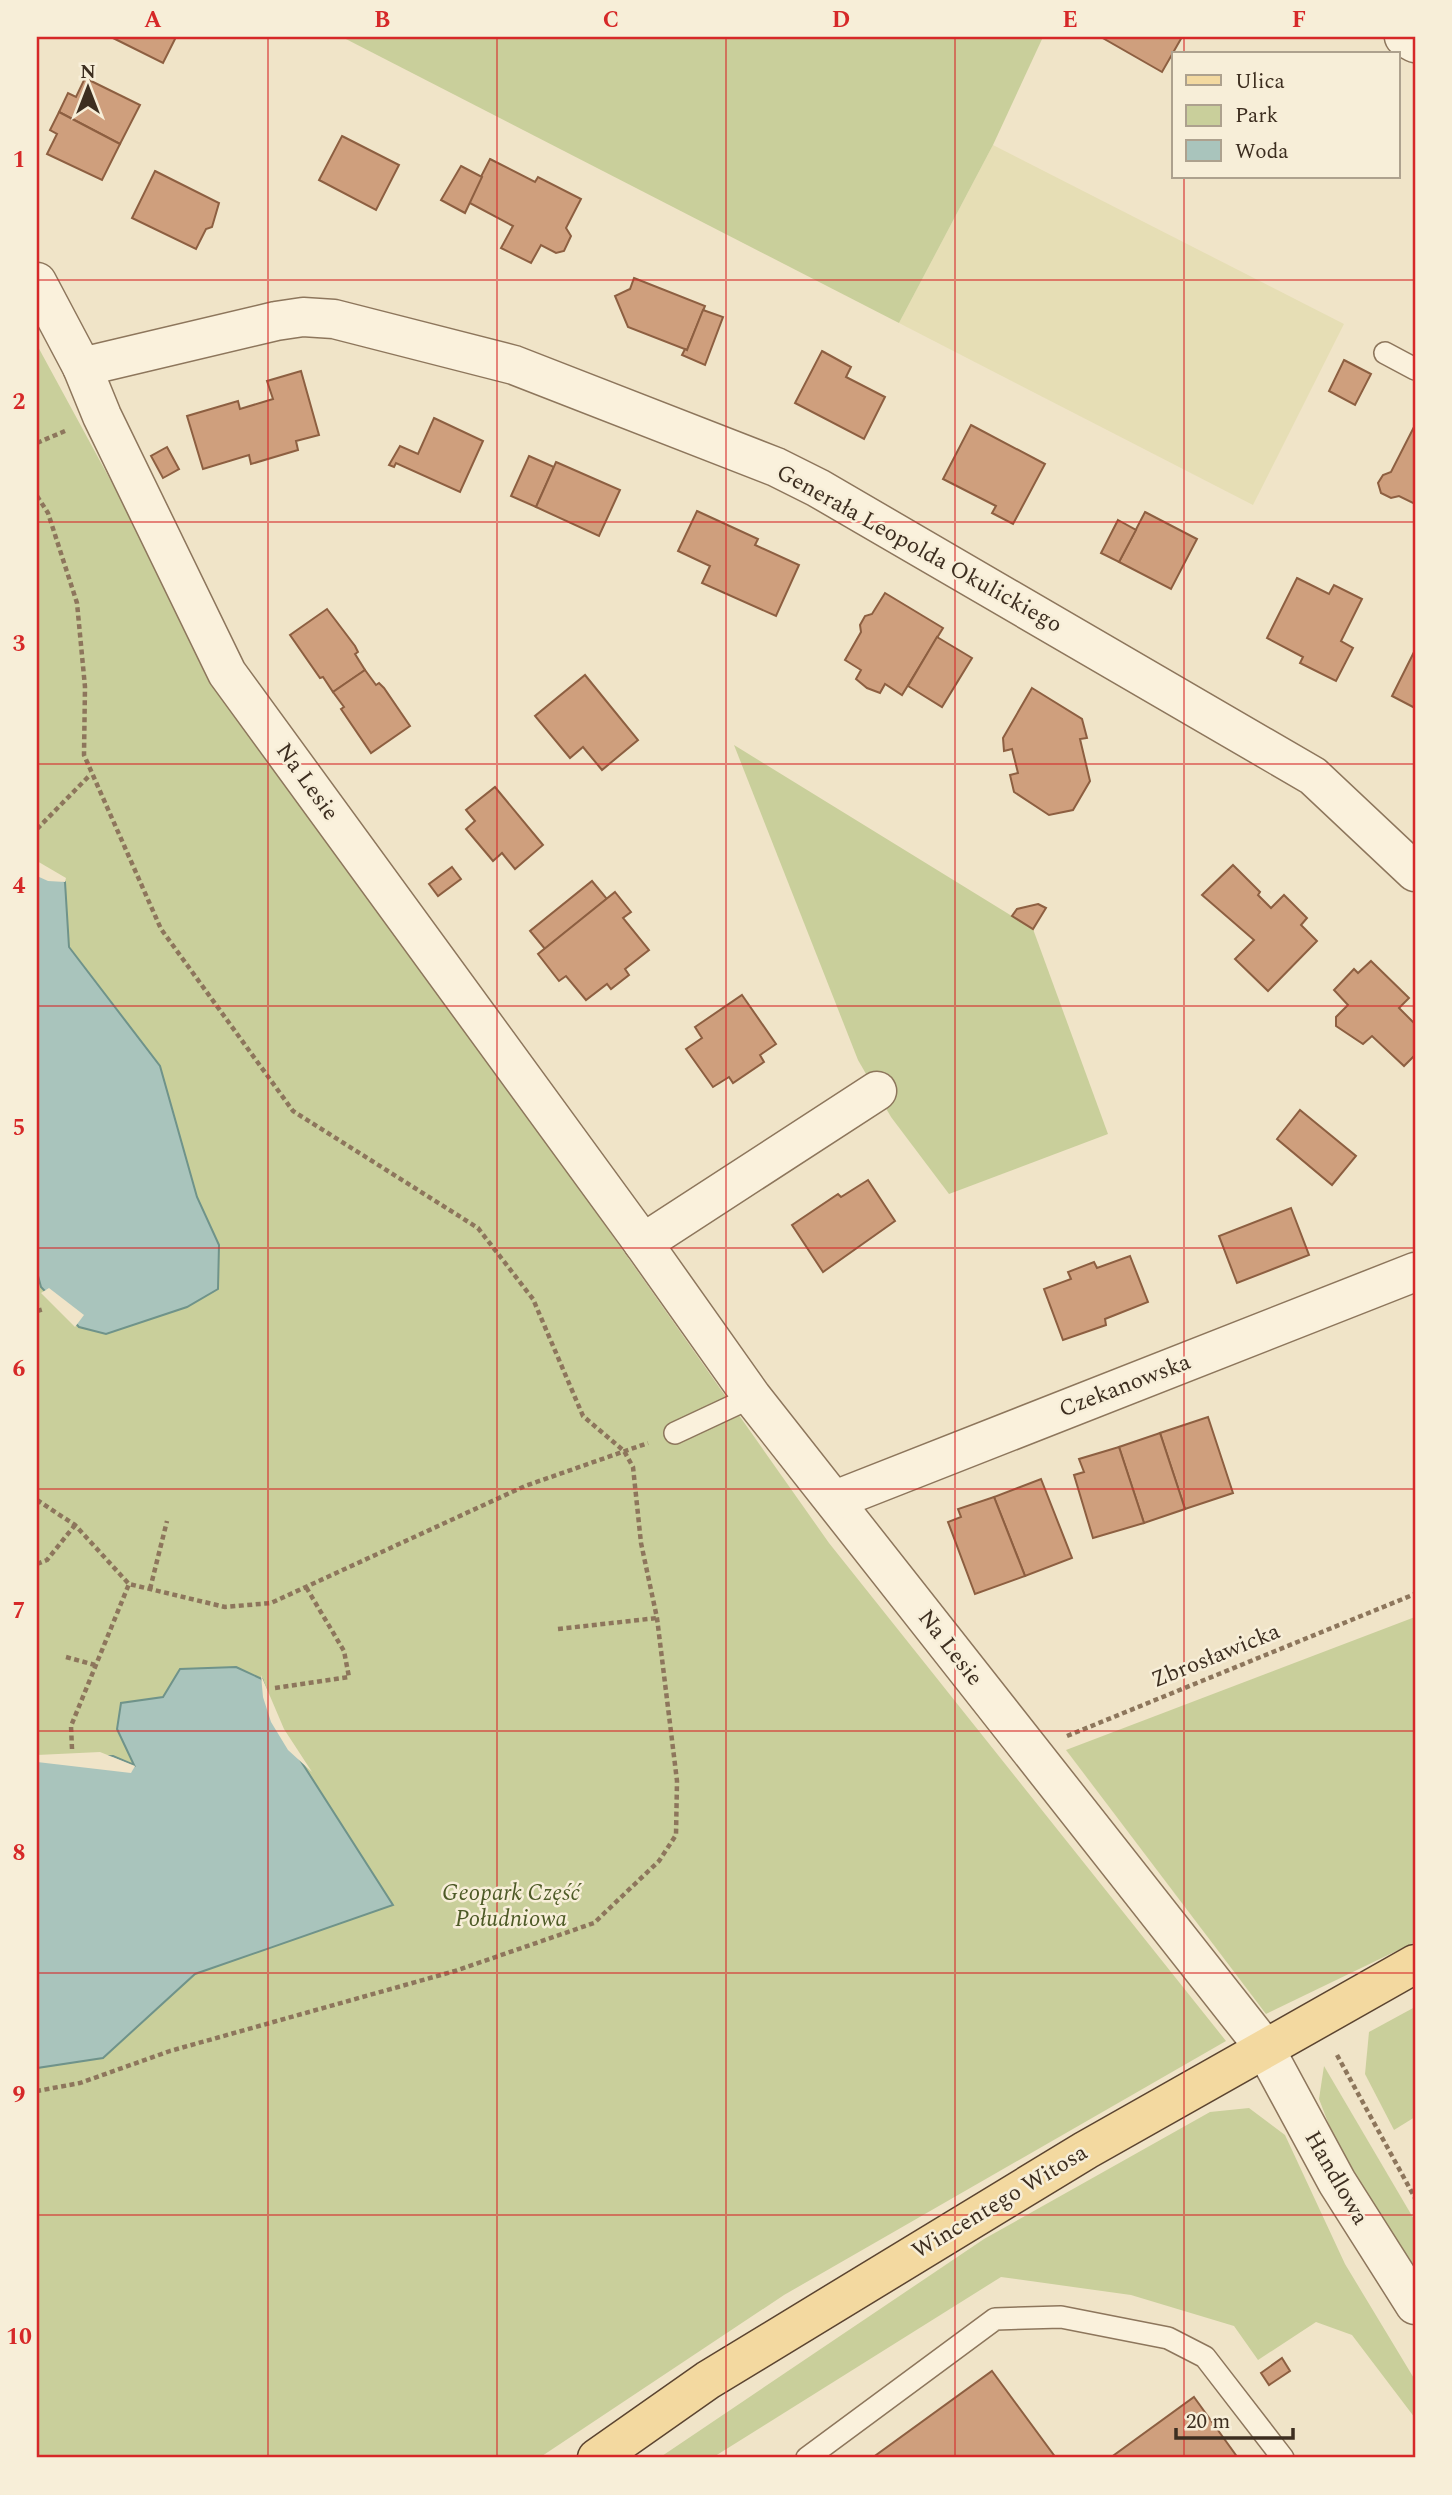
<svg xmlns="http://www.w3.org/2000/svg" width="1452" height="2495" viewBox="0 0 1452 2495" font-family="Spectral,serif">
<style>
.farmland{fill:#e6deb5}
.green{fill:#c9cf9b}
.water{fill:#a9c4bc;stroke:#6f938a;stroke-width:2}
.pier{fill:#f0e4c8}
.building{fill:#cf9f7d;stroke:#8d5f41;stroke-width:2}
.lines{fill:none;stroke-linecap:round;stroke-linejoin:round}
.service-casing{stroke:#8d765c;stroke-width:24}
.minor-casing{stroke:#8d765c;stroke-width:41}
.primary-casing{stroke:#5b4430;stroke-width:41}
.path{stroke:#8d765c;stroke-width:4.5;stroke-dasharray:5 3.5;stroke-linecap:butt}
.service{stroke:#faf1dc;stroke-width:21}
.minor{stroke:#faf1dc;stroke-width:38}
.primary{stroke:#f3d9a0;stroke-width:38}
.grid{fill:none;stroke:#d62828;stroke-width:2;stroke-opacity:0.55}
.labels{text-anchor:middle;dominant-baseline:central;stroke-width:5;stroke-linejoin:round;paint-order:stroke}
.street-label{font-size:23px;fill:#3d2e20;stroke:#f7eed8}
.park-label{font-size:23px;font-style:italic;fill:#4d5a26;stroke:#f7eed8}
.neatline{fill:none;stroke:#d62828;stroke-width:2.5}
.grid-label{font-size:23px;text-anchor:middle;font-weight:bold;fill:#d62828}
</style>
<rect width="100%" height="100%" fill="#f0e4c8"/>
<path class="farmland" d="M993,145L1344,324L1253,505L899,323Z"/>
<g class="green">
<path d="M342,37H1043L993,145L899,323Z"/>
<path d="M37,345L212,667L829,1543L1226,2041L784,2295L539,2458H37Z"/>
<path d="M734,745L1033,929L1108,1134L949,1194L891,1117L858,1060Z"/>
<path d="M1415,1617V1942L1266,2014L1066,1750Z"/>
<path d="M1415,2007V2117L1394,2130L1365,2074L1369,2032Z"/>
<path d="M1324,2066L1415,2221V2274L1334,2138L1319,2099Z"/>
<path d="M1249,2108L1285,2135L1345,2264L1415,2380V2418L1352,2335L1316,2322L1258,2360L1234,2326L1131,2295L1001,2277L712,2458H659L984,2239L1210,2112Z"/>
</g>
<g class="water">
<path d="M37,864L65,882L69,947L160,1066L197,1197L219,1245L218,1289L187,1307L106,1334L79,1327L41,1287L37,1272Z"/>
<path d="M236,1667L262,1679L281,1730L393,1905L195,1974L103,2058L37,2068V1759L113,1756L134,1765L117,1729L121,1703L163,1697L180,1669Z"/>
</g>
<g class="pier">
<path d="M37,861L66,878L65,882L48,881L37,876Z"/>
<path d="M49,1288L84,1315L75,1327L41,1293Z"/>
<path d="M261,1675L284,1729L312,1772L288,1750L271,1722L263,1697Z"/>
<path d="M100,1752L135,1766L131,1773L37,1762V1755Z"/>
</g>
<g class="building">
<path d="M111,37H176L163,63Z"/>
<path d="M1101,37H1182L1162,72Z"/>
<path d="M85,78L140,105L120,144L59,112L68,93L76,97Z"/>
<path d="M59,112L120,144L102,180L47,154L57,134L50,130Z"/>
<path d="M342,136L399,165L376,210L319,180Z"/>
<path d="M490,159L535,182L538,177L581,199L566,228L571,236L564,251L556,253L541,245L531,263L501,248L513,226L468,202Z"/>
<path d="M461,166L482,177L465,213L441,200Z"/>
<path d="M155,171L219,203L212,227L206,229L196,249L132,218Z"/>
<path d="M634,278L705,306L687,350L628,327L615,296L630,289Z"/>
<path d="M703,310L723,317L705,365L682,355L685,349L687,350Z"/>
<path d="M822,351L851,367L846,377L885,397L864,439L795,403Z"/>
<path d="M1344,360L1371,374L1355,405L1329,391Z"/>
<path d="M301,371L319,435L296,441L298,450L251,464L249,455L203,469L187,416L238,401L240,409L273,399L267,381Z"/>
<path d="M434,418L483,441L460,492L396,463L394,467L389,465L400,446L418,454Z"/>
<path d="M971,425L1045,464L1013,524L992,513L996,506L943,479Z"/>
<path d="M1415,425V504L1399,496L1391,498L1381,493L1378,483L1383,475L1391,472Z"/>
<path d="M167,447L179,469L163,478L151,456Z"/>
<path d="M529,456L554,467L536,507L511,496Z"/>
<path d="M556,462L620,490L599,536L536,507Z"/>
<path d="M697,511L758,539L755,545L799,565L776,616L702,583L710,566L678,551Z"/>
<path d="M1145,512L1197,539L1171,589L1119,562Z"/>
<path d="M1118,520L1136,530L1119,562L1101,553Z"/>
<path d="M1297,578L1329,594L1334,585L1362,599L1341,641L1353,648L1336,681L1300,663L1303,657L1267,638Z"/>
<path d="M885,593L943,628L902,695L885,684L880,693L867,688L856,679L861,670L845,660L861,632L860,625L865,616L872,614Z"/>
<path d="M327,609L355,646L358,652L355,654L365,670L333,692L323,677L320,678L290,635Z"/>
<path d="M937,637L972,658L942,707L908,686Z"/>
<path d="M1415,650V708L1392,696Z"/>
<path d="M365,670L376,685L379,683L384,688L410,726L371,753L341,709L344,707L333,692Z"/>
<path d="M585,675L638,740L602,770L583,747L570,758L535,716Z"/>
<path d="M1032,688L1082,719L1087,738L1080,739L1090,781L1073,810L1049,815L1014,792L1010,775L1018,773L1012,749L1004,751L1003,738Z"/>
<path d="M495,787L543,845L515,869L502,853L493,861L466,829L475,821L466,810Z"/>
<path d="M1233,865L1260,892L1258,895L1271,908L1284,895L1307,918L1301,925L1317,941L1268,991L1235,959L1254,940L1202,895Z"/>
<path d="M452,867L461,879L438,896L429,884Z"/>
<path d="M592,881L607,899L545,949L530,931Z"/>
<path d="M615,892L631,912L623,918L649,950L625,969L629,975L611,989L607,984L586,1000L566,976L559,981L538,954Z"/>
<path d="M1038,904L1046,908L1033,929L1012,916L1017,909Z"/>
<path d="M1371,961L1409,998L1399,1008L1415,1024V1055L1404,1066L1372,1036L1363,1044L1336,1026V1017L1348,1005L1334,990L1354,969L1358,973Z"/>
<path d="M742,995L776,1044L760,1055L764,1062L733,1083L729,1077L713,1087L686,1049L702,1038L695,1027Z"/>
<path d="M1300,1110L1356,1156L1332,1185L1277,1139Z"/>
<path d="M868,1180L895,1221L823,1272L792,1225L838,1194L841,1197Z"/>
<path d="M1291,1208L1309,1255L1237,1283L1219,1236Z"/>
<path d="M1130,1256L1148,1302L1105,1319L1106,1325L1063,1340L1044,1289L1071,1279L1068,1272L1094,1262L1097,1268Z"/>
<path d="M1208,1417L1233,1493L1185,1509L1160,1433Z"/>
<path d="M1160,1433L1185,1509L1144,1523L1119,1447Z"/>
<path d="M1119,1447L1144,1523L1093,1538L1074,1475L1084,1472L1079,1459Z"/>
<path d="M1041,1479L1072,1558L1025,1576L994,1497Z"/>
<path d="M994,1497L1025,1576L975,1594L948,1522L961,1517L958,1509Z"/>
<path d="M1282,2358L1290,2371L1269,2385L1261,2373Z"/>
<path d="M992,2371L1056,2458H872Z"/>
<path d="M1194,2397L1238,2458H1110Z"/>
</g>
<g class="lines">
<defs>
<g id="service">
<path d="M1385,353L1415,369"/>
<path d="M675,1433L752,1397"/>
<path d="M807,2458L995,2319L1061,2317L1168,2338L1205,2357L1283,2458"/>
</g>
<g id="minor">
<path d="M1404,37L1415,43"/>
<path d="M37,282L82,367L102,416L227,673L643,1243L752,1397L1264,2047L1337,2182L1415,2305"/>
<path d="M82,367L276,321L303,317L334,319L514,365L776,467L818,488L1313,776L1415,872"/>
<path d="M643,1243L877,1091"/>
<path d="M835,1500L1415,1272"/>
</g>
<path id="primary" d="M597,2458L708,2380L1086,2150L1415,1964"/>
</defs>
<use href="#service" class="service-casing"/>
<use href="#minor" class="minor-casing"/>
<use href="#primary" class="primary-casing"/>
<g class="path">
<path d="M37,443L65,431"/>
<path d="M37,496L48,513L77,603L85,687L84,755L161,929L293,1111L478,1228L533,1299L583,1416L624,1451L633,1467L641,1543L657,1618L677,1781L676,1835L659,1861L594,1923L455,1971L170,2051L80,2083L37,2091"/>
<path d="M37,829L90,775"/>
<path d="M37,1311L44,1309"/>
<path d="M37,1500L75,1525L129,1584L225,1607L271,1603L525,1486L648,1443"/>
<path d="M37,1564L47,1560L75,1525"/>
<path d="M150,1589L167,1521"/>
<path d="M558,1629L657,1618"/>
<path d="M66,1657L95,1665"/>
<path d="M275,1688L349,1677L344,1651L306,1587"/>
<path d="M1067,1736L1415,1594"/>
<path d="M72,1749L71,1726L129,1584"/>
<path d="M1337,2055L1415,2198"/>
</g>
<use href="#service" class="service"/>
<use href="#minor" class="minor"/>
<use href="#primary" class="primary"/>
</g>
<path class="grid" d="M268,37V2458M497,37V2458M726,37V2458M955,37V2458M1184,37V54M1184,177V2458M37,280H1415M37,522H1415M37,764H1415M37,1006H1415M37,1248H1415M37,1489H1415M37,1731H1415M37,1973H1415M37,2215H1415"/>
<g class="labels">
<g class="street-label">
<text transform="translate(919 549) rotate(29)">Generała Leopolda Okulickiego</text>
<text transform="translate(307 782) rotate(54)">Na Lesie</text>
<text transform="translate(1125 1386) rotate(-21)">Czekanowska</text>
<text transform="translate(950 1648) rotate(52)">Na Lesie</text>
<text transform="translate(1216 1656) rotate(-22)">Zbrosławicka</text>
<text transform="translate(1336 2178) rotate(60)">Handlowa</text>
<text transform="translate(1000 2202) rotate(-31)">Wincentego Witosa</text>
</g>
<g class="park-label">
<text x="511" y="1893">Geopark Część<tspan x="511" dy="26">Południowa</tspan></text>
</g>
</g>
<rect width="1452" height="2495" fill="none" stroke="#f7eed8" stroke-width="77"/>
<rect x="1172" y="52" width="228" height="126" fill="#f7eed8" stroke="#ada18e" stroke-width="2"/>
<rect x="1186" y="75" width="35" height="10" fill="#f3d9a0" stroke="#ada18e" stroke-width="2"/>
<text x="1235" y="88" font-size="21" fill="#3d2e20">Ulica</text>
<rect x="1186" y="105" width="35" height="21" fill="#c9cf9b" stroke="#ada18e" stroke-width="2"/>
<text x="1235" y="122" font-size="21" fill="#3d2e20">Park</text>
<rect x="1186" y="140" width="35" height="21" fill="#a9c4bc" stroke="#ada18e" stroke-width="2"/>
<text x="1235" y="158" font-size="21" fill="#3d2e20">Woda</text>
<g transform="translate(88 88)" stroke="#f7eed8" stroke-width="5" paint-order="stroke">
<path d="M0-5L12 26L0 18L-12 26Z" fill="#3d2e20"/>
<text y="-10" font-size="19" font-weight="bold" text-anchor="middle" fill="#3d2e20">N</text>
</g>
<path d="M1176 2428v10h117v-10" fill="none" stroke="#3d2e20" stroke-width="3.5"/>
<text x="1186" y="2428" font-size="21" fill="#3d2e20" stroke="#f7eed8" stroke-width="5" paint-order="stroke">20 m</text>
<rect x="38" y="38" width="1376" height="2418" class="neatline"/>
<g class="grid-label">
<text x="153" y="27">A</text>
<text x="382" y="27">B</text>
<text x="611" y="27">C</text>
<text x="841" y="27">D</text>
<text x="1070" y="27">E</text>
<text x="1299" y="27">F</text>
<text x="19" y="167">1</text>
<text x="19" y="409">2</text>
<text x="19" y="651">3</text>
<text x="19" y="893">4</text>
<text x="19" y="1135">5</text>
<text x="19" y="1376">6</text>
<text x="19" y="1618">7</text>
<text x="19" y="1860">8</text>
<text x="19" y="2102">9</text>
<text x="19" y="2344">10</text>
</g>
</svg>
